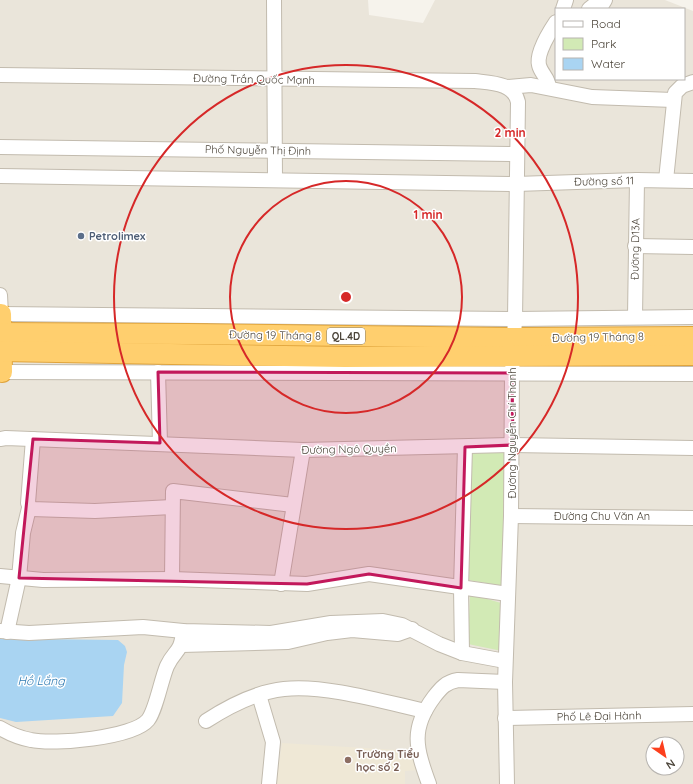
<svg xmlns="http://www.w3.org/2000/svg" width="693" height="784" viewBox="0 0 693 784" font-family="Quicksand,sans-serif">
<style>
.residential{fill:#eae5da;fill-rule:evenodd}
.education{fill:#efe8d6}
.green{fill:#d2eab5}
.water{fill:#a9d4f2}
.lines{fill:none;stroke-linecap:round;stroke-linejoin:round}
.minor-casing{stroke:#c2bbae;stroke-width:16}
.highway-casing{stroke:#e0a43c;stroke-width:22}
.minor{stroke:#fff;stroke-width:14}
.highway{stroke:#ffcf6e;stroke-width:20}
.marked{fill:#c2185b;fill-opacity:0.2;stroke:#c2185b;stroke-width:3;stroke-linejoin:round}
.ring{fill:none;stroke:#d62828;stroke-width:2}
.service-dot{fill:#5c6f8a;stroke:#fff;stroke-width:1.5}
.education-dot{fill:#8d6e63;stroke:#fff;stroke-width:1.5}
.labels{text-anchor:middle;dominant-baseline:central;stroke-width:3;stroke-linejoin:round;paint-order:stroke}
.shield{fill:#fff;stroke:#817c74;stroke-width:1}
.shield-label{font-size:10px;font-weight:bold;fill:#4b4439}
.street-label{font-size:11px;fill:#4b4439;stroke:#fff}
.service-label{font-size:11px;font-weight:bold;fill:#4e5e75;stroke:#fff;text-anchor:start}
.education-label{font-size:11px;font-weight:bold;fill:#785e54;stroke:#fff;text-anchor:start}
.water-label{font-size:12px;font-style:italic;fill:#2e7ab2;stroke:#fff}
.centre{fill:#d62828;stroke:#fff;stroke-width:2}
.ring-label{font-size:12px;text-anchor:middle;font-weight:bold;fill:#d62828;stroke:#fff;stroke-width:3;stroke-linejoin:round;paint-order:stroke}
</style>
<rect width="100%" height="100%" fill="#f6f3ec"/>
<path class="residential" d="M0,0H368L369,15L423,23L435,0H665L693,11V784H0ZM556,9H684V79H556ZM653,744H677V768H653Z"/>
<path class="education" d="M282,743L415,751L419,770L405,771V784H276Z"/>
<g class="green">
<path d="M468,449H505L504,586L468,580Z"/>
<path d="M470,594L501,603L502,651L468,644Z"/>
</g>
<path class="water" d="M0,635L33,639L118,640L125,646L127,652L124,665L122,703L113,716L16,722L0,718Z"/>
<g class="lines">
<defs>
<g id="minor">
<path d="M274,0L275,179"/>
<path d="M563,9L566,0"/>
<path d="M589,9L594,5H602L605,0"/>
<path d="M0,75L475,81C492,83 514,83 518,102L515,319L512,373L511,516L505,682L507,784"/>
<path d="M507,87L531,85L592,97L673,100"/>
<path d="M549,88C549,78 541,74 539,65C536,54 550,31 556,22"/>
<path d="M0,147L516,154"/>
<path d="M0,176L516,184L637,180L693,181"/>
<path d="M666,180L675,93L682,86L693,82"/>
<path d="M635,246L693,247"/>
<path d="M0,295L1,314"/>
<path d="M0,314L515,319L693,317"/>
<path d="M635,317L637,180"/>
<path d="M0,372L693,374"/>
<path d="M158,372L160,443"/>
<path d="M0,439L6,438L303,450L513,445L693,448"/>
<path d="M33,439L28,503L31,509L95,511L172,507"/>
<path d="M511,516L693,518"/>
<path d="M0,576L43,580L172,579L307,584L369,574L508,594"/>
<path d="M172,579L173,491L293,505"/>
<path d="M281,584L303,450"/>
<path d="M0,631L29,633L143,627L183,631L271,633L331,623L383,621L402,625L439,644L462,653L505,661"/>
<path d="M7,632L19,578L23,533L29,508"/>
<path d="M182,645L288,642L327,633L352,630L398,634L412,629"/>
<path d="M462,653L461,588L465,447"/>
<path d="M259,695L273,742L269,784"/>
<path d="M505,718L693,714"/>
<path d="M206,721C229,706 256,692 284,689C323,684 385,702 425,711"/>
<path d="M0,728C10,734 20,738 31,740C54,745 133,738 148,720C156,710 161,680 167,666C175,649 181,654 183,631"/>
<path d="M429,784C416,748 410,729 434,697C441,688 446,682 458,680L505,682"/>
</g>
<g id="highway">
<path d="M1,314L2,372"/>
<path d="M0,333L187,334L514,338L693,337"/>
<path d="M0,351L345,357L693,355"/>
</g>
</defs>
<use href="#minor" class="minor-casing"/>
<use href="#highway" class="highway-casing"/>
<use href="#minor" class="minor"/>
<use href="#highway" class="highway"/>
</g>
<path class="marked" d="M158,372L512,373L513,445L465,447L461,588L369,574L307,584L19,578L33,439L160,443Z"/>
<g class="ring">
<circle cx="346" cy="297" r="116"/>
<circle cx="346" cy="297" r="232"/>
</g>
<circle class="service-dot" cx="81" cy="236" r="4"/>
<circle class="education-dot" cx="348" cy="760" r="4"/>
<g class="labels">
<rect class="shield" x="327" y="328" width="38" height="16" rx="3"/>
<g class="shield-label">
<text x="346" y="336">QL.4D</text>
</g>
<g class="street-label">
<text transform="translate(254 79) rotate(1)">Đường Trần Quốc Mạnh</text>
<text transform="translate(258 150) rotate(1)">Phố Nguyễn Thị Định</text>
<text transform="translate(604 181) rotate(-1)">Đường số 11</text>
<text transform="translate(635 249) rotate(-89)">Đường D13A</text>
<text transform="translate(275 335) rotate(1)">Đường 19 Tháng 8</text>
<text transform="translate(598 337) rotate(-1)">Đường 19 Tháng 8</text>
<text transform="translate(512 433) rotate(-90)">Đường Nguyễn Chí Thanh</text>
<text transform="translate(349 449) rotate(-1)">Đường Ngô Quyền</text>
<text x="602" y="516">Đường Chu Văn An</text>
<text transform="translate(599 716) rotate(-1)">Phố Lê Đại Hành</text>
</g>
<g class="service-label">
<text x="89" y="236">Petrolimex</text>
</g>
<g class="education-label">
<text x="356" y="754">Trường Tiểu<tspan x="356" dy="13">học số 2</tspan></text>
</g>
<g class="water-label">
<text x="41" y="680">Hồ Lắng</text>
</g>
</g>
<circle cx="346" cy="297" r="6" class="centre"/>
<g class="ring-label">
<text x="510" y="137">2 min</text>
<text x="428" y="219">1 min</text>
</g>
<rect x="555" y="8" width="130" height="72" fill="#ffffff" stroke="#b7b4b0"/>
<rect x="563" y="21" width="20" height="6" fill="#ffffff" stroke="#b7b4b0"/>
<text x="591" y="28" font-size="12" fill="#4b4439">Road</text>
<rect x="563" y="38" width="20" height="12" fill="#d2eab5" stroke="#b7b4b0"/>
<text x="591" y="48" font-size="12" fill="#4b4439">Park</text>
<rect x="563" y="58" width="20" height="12" fill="#a9d4f2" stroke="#b7b4b0"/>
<text x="591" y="68" font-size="12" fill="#4b4439">Water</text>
<g transform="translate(665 756) rotate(146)"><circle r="19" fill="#ffffff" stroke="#b7b4b0"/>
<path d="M0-3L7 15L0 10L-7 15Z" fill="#fc3f1d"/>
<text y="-6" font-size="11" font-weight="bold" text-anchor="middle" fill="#4b4439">N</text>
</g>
</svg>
